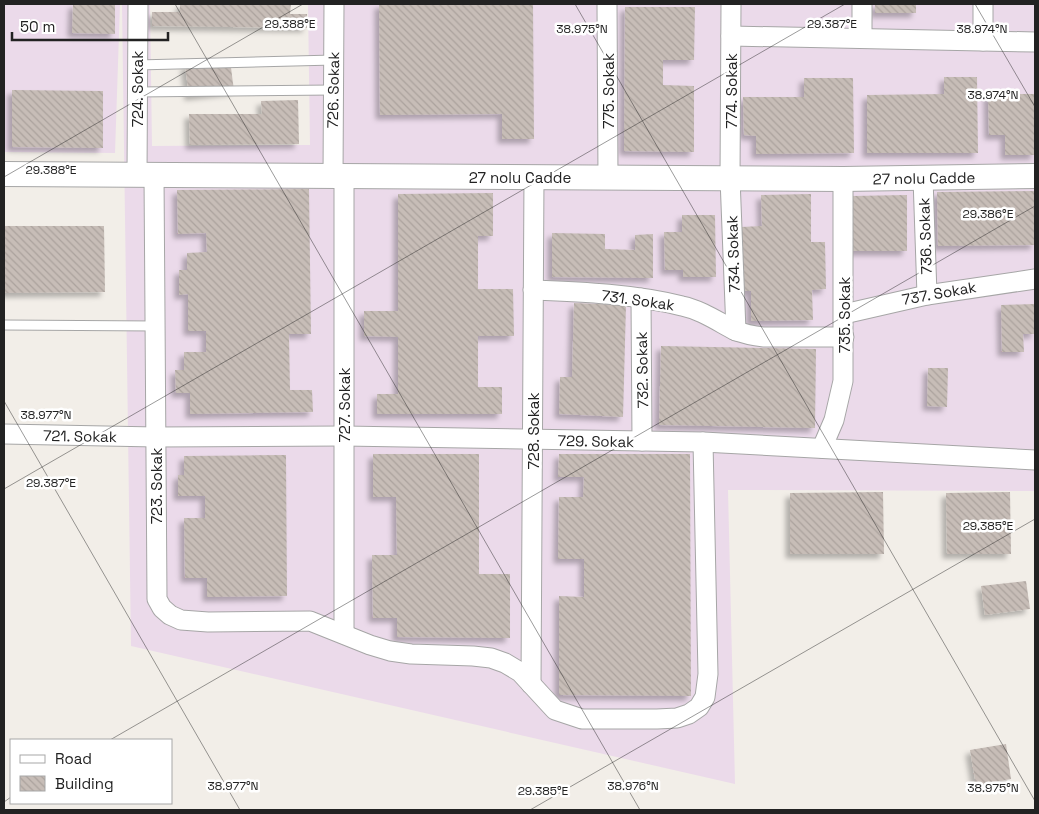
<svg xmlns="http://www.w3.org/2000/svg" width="1039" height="814" viewBox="0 0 1039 814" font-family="'Space Grotesk',sans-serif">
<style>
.industrial{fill:#ebdaea}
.building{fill:url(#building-back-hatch);filter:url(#shadow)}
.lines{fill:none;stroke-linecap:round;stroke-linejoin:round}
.service-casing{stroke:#a6a6a6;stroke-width:11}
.minor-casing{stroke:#a6a6a6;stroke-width:21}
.tertiary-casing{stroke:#a6a6a6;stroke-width:26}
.service{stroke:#fff;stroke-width:9}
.minor{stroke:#fff;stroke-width:19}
.tertiary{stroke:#fff;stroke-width:24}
.ticks{fill:none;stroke:#222;stroke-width:1;stroke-opacity:0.45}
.labels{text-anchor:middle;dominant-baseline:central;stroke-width:5;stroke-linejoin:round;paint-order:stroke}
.street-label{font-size:15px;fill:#222;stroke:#fff}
.ticks-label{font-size:12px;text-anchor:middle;fill:#222;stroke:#fff;stroke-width:5;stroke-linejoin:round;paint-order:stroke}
</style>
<defs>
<pattern id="building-back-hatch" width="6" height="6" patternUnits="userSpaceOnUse" patternTransform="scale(1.25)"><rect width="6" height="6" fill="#c7bdb7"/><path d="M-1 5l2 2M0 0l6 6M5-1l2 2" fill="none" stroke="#aba29d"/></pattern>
<filter id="shadow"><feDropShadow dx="-4.5" dy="4.5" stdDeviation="2.5" flood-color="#0004"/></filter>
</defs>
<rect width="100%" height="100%" fill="#f2eee8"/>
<g class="industrial">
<path d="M4,4H120L115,153L4,152Z"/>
<path d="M122,4H150L152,146L310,145L308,4H1035V491L728,490L735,784L131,646Z"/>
</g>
<g class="building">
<path d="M73,4H115V34L72,33Z"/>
<path d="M180,4H291L290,14H307V28L152,26V12H180Z"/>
<path d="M379,4H533L534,139H502V114L380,115Z"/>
<rect x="875" y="4" width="41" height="9"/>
<path d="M625,7H695L694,60H663V85L694,86V152L624,151Z"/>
<path d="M230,60L234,91L189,96L185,65Z"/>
<path d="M944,77H977L978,153H867V95L944,94Z"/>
<path d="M804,78H853L854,153L756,154V136L744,135L743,97H804Z"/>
<path d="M12,90L103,91V148L12,147Z"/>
<path d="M988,94H1035V155H1005V135H989Z"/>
<path d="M298,100L299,144L190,145L189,114H262L261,101Z"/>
<path d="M309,189L311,334H289L290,390H312L313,412L190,414V393H176L175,370H184V352H206V331H188V294L179,295V270H187V253L207,252L206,233L178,234L177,190Z"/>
<path d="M1035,191V245L938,246L937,192Z"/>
<path d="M493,193V236H478V289H513L514,336H478V387H502V414H377V394H398V337L364,336V311H398V194Z"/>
<path d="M811,194V242H825L826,289L812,290L813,320L751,321V291H742L741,227L762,226L761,195Z"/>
<path d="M907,195V251H852V196Z"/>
<path d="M682,215H715L716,277H683V270H665L664,232H682Z"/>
<path d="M4,226H104L105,292L4,293Z"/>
<path d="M552,233L605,234V249L635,250V235L653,234V278L552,277Z"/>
<path d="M574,303L626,305L623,417L559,414L560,377H572Z"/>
<path d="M1034,304L1035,334H1023L1024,352H1002L1001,305Z"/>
<path d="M661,346L816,349L815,428L659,425Z"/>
<path d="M928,368H948L947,407L927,406Z"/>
<path d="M373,454H479V574H510V638L397,637V618H373L372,555H397L396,497H373Z"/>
<path d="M559,454H690L691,696L559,695V596L584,597V559H558L559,497H583L584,477H558Z"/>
<path d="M286,455L287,596L207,597V578H185L184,518H205V496H178V475H184V456Z"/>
<path d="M883,492L884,554H790V493Z"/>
<path d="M1010,492L1011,554H947L946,493Z"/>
<path d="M1026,581L1030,609L985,615L981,586Z"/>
<path d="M1006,744L1011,779L976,785L970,750Z"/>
</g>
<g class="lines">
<defs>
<g id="service">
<path d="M137,65L334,60"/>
<path d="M137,92L333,90"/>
<path d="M4,325L155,326"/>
</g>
<g id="minor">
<path d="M607,4L608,178"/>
<path d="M731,4L730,178L736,331"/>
<path d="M862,4V38"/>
<path d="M983,4V41"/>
<path d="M731,36L1035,42"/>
<path d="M137,175L138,4"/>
<path d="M154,175L157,599L162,608L170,615L181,620L208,622L310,621L370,645L390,651L411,654L473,656L491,658L505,663L520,672L555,710L582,719H657L677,718L689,714L699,707L705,697L708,674L703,442"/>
<path d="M333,176L334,4"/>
<path d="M923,178L927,295"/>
<path d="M533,290C583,292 634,294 682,306C701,310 717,321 734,330C744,334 754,336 764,337H844"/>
<path d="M641,298L642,441"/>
<path d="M844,314L927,295L1035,279"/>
<path d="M4,434L156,437L344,436L703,442L1035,460"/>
<path d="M822,448L834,420L843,381V179"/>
<path d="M344,634V176"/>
<path d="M531,684L534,177"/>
</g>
<path id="tertiary" d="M4,174L843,179L1035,176"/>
</defs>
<use href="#service" class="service-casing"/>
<use href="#minor" class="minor-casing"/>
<use href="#tertiary" class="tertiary-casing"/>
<use href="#service" class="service"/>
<use href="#minor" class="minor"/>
<use href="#tertiary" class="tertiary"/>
</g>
<path class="ticks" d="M175,4L640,810M575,4L1035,801M975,4L1035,107M4,177L303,4M4,401L240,810M4,489L845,4M110,740L1035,206M4,802L11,797M530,810L1035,519"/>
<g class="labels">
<g class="street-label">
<text transform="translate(137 89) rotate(-90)">724. Sokak</text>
<text transform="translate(333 90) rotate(-89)">726. Sokak</text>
<text transform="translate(608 91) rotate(-90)">775. Sokak</text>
<text transform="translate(731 91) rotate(-90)">774. Sokak</text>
<text x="520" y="177">27 nolu Cadde</text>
<text transform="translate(924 178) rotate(-1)">27 nolu Cadde</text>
<text transform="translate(925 236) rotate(-92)">736. Sokak</text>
<text transform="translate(733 254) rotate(-92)">734. Sokak</text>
<text transform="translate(939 293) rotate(-10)">737. Sokak</text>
<text transform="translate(638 300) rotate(8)">731. Sokak</text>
<text transform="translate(844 315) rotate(-90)">735. Sokak</text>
<text transform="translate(642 370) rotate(-91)">732. Sokak</text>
<text transform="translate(344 405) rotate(-90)">727. Sokak</text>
<text transform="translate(533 431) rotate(-90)">728. Sokak</text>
<text transform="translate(80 436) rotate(1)">721. Sokak</text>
<text transform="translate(596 441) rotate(1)">729. Sokak</text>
<text transform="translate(156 486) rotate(-90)">723. Sokak</text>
</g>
</g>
<g class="ticks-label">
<text x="290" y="28">29.388°E</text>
<text x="832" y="28">29.387°E</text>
<text x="582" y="33">38.975°N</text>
<text x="982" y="33">38.974°N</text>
<text x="993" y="99">38.974°N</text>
<text x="51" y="174">29.388°E</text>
<text x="988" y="218">29.386°E</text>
<text x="46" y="419">38.977°N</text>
<text x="51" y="487">29.387°E</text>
<text x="988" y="530">29.385°E</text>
<text x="233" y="790">38.977°N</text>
<text x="633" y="790">38.976°N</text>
<text x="993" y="792">38.975°N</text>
<text x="543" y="795">29.385°E</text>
</g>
<rect width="1039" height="814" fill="none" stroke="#222222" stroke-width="10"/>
<rect x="10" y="739" width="162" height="65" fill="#ffffff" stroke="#a7a7a7"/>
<rect x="20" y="755" width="25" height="8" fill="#ffffff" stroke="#a7a7a7"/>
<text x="55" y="764" font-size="15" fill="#222222">Road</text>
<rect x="20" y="776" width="25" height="15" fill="url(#building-back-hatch)" stroke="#a7a7a7"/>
<text x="55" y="789" font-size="15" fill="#222222">Building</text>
<path d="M12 32v8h156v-8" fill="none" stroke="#222222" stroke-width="2.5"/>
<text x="20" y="32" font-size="15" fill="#222222" stroke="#ffffff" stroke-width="4" paint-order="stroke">50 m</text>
</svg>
